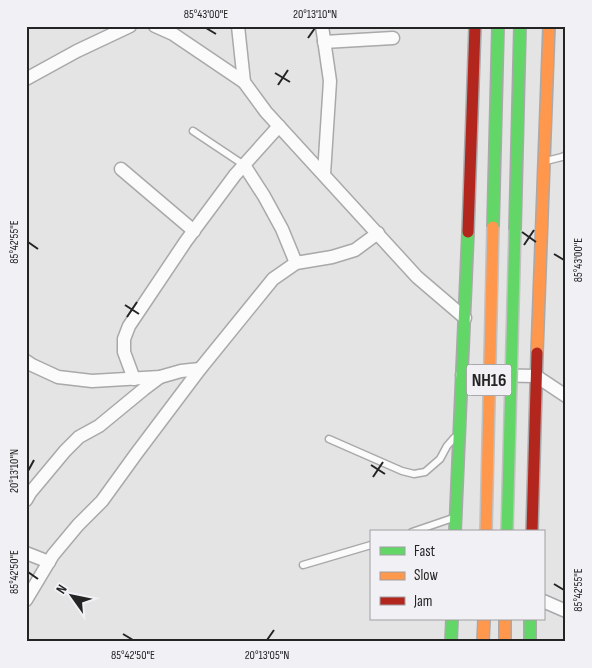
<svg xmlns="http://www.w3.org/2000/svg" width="592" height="668" viewBox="0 0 592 668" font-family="'Sofia Sans Condensed',sans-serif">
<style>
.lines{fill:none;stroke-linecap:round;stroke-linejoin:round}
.lane-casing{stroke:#a9a8aa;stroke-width:9}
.street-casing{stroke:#a9a8aa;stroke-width:15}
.fast-casing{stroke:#a9a8aa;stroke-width:14}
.slow-casing{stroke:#a9a8aa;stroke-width:14}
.jam-casing{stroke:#a9a8aa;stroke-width:14}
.lane{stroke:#fbfbfb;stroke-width:6}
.street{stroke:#fbfbfb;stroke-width:12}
.fast{stroke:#63d668;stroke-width:11}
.slow{stroke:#ff974d;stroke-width:11}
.jam{stroke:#b3261e;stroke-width:11}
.fast-bridge-casing{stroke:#c1c1c2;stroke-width:14;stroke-linecap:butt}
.slow-bridge-casing{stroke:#c1c1c2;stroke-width:14;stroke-linecap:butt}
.fast-bridge{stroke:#63d668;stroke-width:11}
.slow-bridge{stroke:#ff974d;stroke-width:11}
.ticks{fill:none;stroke:#242425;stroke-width:2}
.labels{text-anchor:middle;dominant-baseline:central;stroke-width:5;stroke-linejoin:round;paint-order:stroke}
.shield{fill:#f1f0f4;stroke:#626163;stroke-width:1}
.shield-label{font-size:18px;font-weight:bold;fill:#242425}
.neatline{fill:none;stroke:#242425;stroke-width:2}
.ticks-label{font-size:12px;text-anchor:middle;fill:#242425}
</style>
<rect width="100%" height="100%" fill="#e4e4e5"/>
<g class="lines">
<defs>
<g id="lane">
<path d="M193,131L244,165"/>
<path d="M546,161L562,157L566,155"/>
<path d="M329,439L402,471L414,474L425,472L440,459L447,446L454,438"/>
<path d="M412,532L453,518"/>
<path d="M303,565L371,545"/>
</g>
<g id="street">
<path d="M155,26L173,34L244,82"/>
<path d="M238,26L244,82L266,112L417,277L465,318"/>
<path d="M322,26L330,81L324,174"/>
<path d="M324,42L393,38"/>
<path d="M26,79L77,51L130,26"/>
<path d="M244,165L264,196L282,229L296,263"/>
<path d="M121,169L194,231"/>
<path d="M26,361L32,365L58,377L92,381L160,377L181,371L200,369"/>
<path d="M462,375L536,376L566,396"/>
<path d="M134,379L124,352V339L129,326L186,241L235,175L279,126"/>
<path d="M26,500L30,493L65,451L79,437L99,426L144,389L160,377"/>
<path d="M26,553L49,562"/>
<path d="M26,600L53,555L78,525L102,501L136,454L200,369L273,279L296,263L332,257L355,250L378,233"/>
<path d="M543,601L566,611"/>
</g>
<g id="fast">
<path d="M493,227L498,26"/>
<path d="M515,230L520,26"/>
<path d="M455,532L468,232"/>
<path d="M530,619V642"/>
<path d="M451,642L452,619"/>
</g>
<g id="slow">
<path d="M537,353L549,26"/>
<path d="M505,619V642"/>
<path d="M483,642L484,619"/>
</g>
<g id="jam">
<path d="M468,232L475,26"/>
<path d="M532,532L537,353"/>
</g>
</defs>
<use href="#lane" class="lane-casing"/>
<use href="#street" class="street-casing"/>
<use href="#fast" class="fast-casing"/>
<use href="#slow" class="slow-casing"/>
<use href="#jam" class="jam-casing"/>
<use href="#lane" class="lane"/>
<use href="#street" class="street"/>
<use href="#fast" class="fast"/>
<use href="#slow" class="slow"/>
<use href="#jam" class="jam"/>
<defs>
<path id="fast-bridge" d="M507,532L515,230"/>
<path id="slow-bridge" d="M486,532L493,227"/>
</defs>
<use href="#fast-bridge" class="fast-bridge-casing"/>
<use href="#slow-bridge" class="slow-bridge-casing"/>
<use href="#fast-bridge" class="fast-bridge"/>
<use href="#slow-bridge" class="slow-bridge"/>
</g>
<path class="ticks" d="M206,28L216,34M308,38L315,28M275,73L290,82M278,85L288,70M522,232L536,242M28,242L38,249M524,245L534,230M554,254L564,260M125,305L139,314M127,317L137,302M371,465L385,474M28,471L34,460M373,477L383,462M28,572L38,579M554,584L564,590M123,634L133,640M267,640L274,630"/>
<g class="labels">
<rect class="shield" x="466.5" y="364.5" width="45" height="31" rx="4"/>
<g class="shield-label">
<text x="489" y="380">NH16</text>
</g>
</g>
<rect width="592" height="668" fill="none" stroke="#f1f0f4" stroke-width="55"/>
<rect x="370" y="530" width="175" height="90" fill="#f1f0f4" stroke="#9f9ea1"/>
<rect x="380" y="547" width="25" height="8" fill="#63d668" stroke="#9f9ea1"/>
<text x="414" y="556" font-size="15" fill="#242425">Fast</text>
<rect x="380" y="572" width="25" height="8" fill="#ff974d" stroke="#9f9ea1"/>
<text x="414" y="580" font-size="15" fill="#242425">Slow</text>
<rect x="380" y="597" width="25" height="8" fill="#b3261e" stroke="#9f9ea1"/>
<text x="414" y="606" font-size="15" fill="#242425">Jam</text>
<g transform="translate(72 596) rotate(303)" stroke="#f1f0f4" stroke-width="4" paint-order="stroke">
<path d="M0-4L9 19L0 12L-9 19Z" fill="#242425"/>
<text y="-8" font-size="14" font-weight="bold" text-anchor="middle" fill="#242425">N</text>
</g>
<rect x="28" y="28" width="536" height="612" class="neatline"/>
<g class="ticks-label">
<text x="206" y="18">85°43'00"E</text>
<text x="315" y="18">20°13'10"N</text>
<text transform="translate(14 242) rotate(-90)" y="4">85°42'55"E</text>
<text transform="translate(578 260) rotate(-90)" y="4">85°43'00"E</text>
<text transform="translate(14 471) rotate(-90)" y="4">20°13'10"N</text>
<text transform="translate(14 572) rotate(-90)" y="4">85°42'50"E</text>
<text transform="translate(578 590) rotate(-90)" y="4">85°42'55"E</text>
<text x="133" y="659">85°42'50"E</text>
<text x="267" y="659">20°13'05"N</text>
</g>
</svg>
